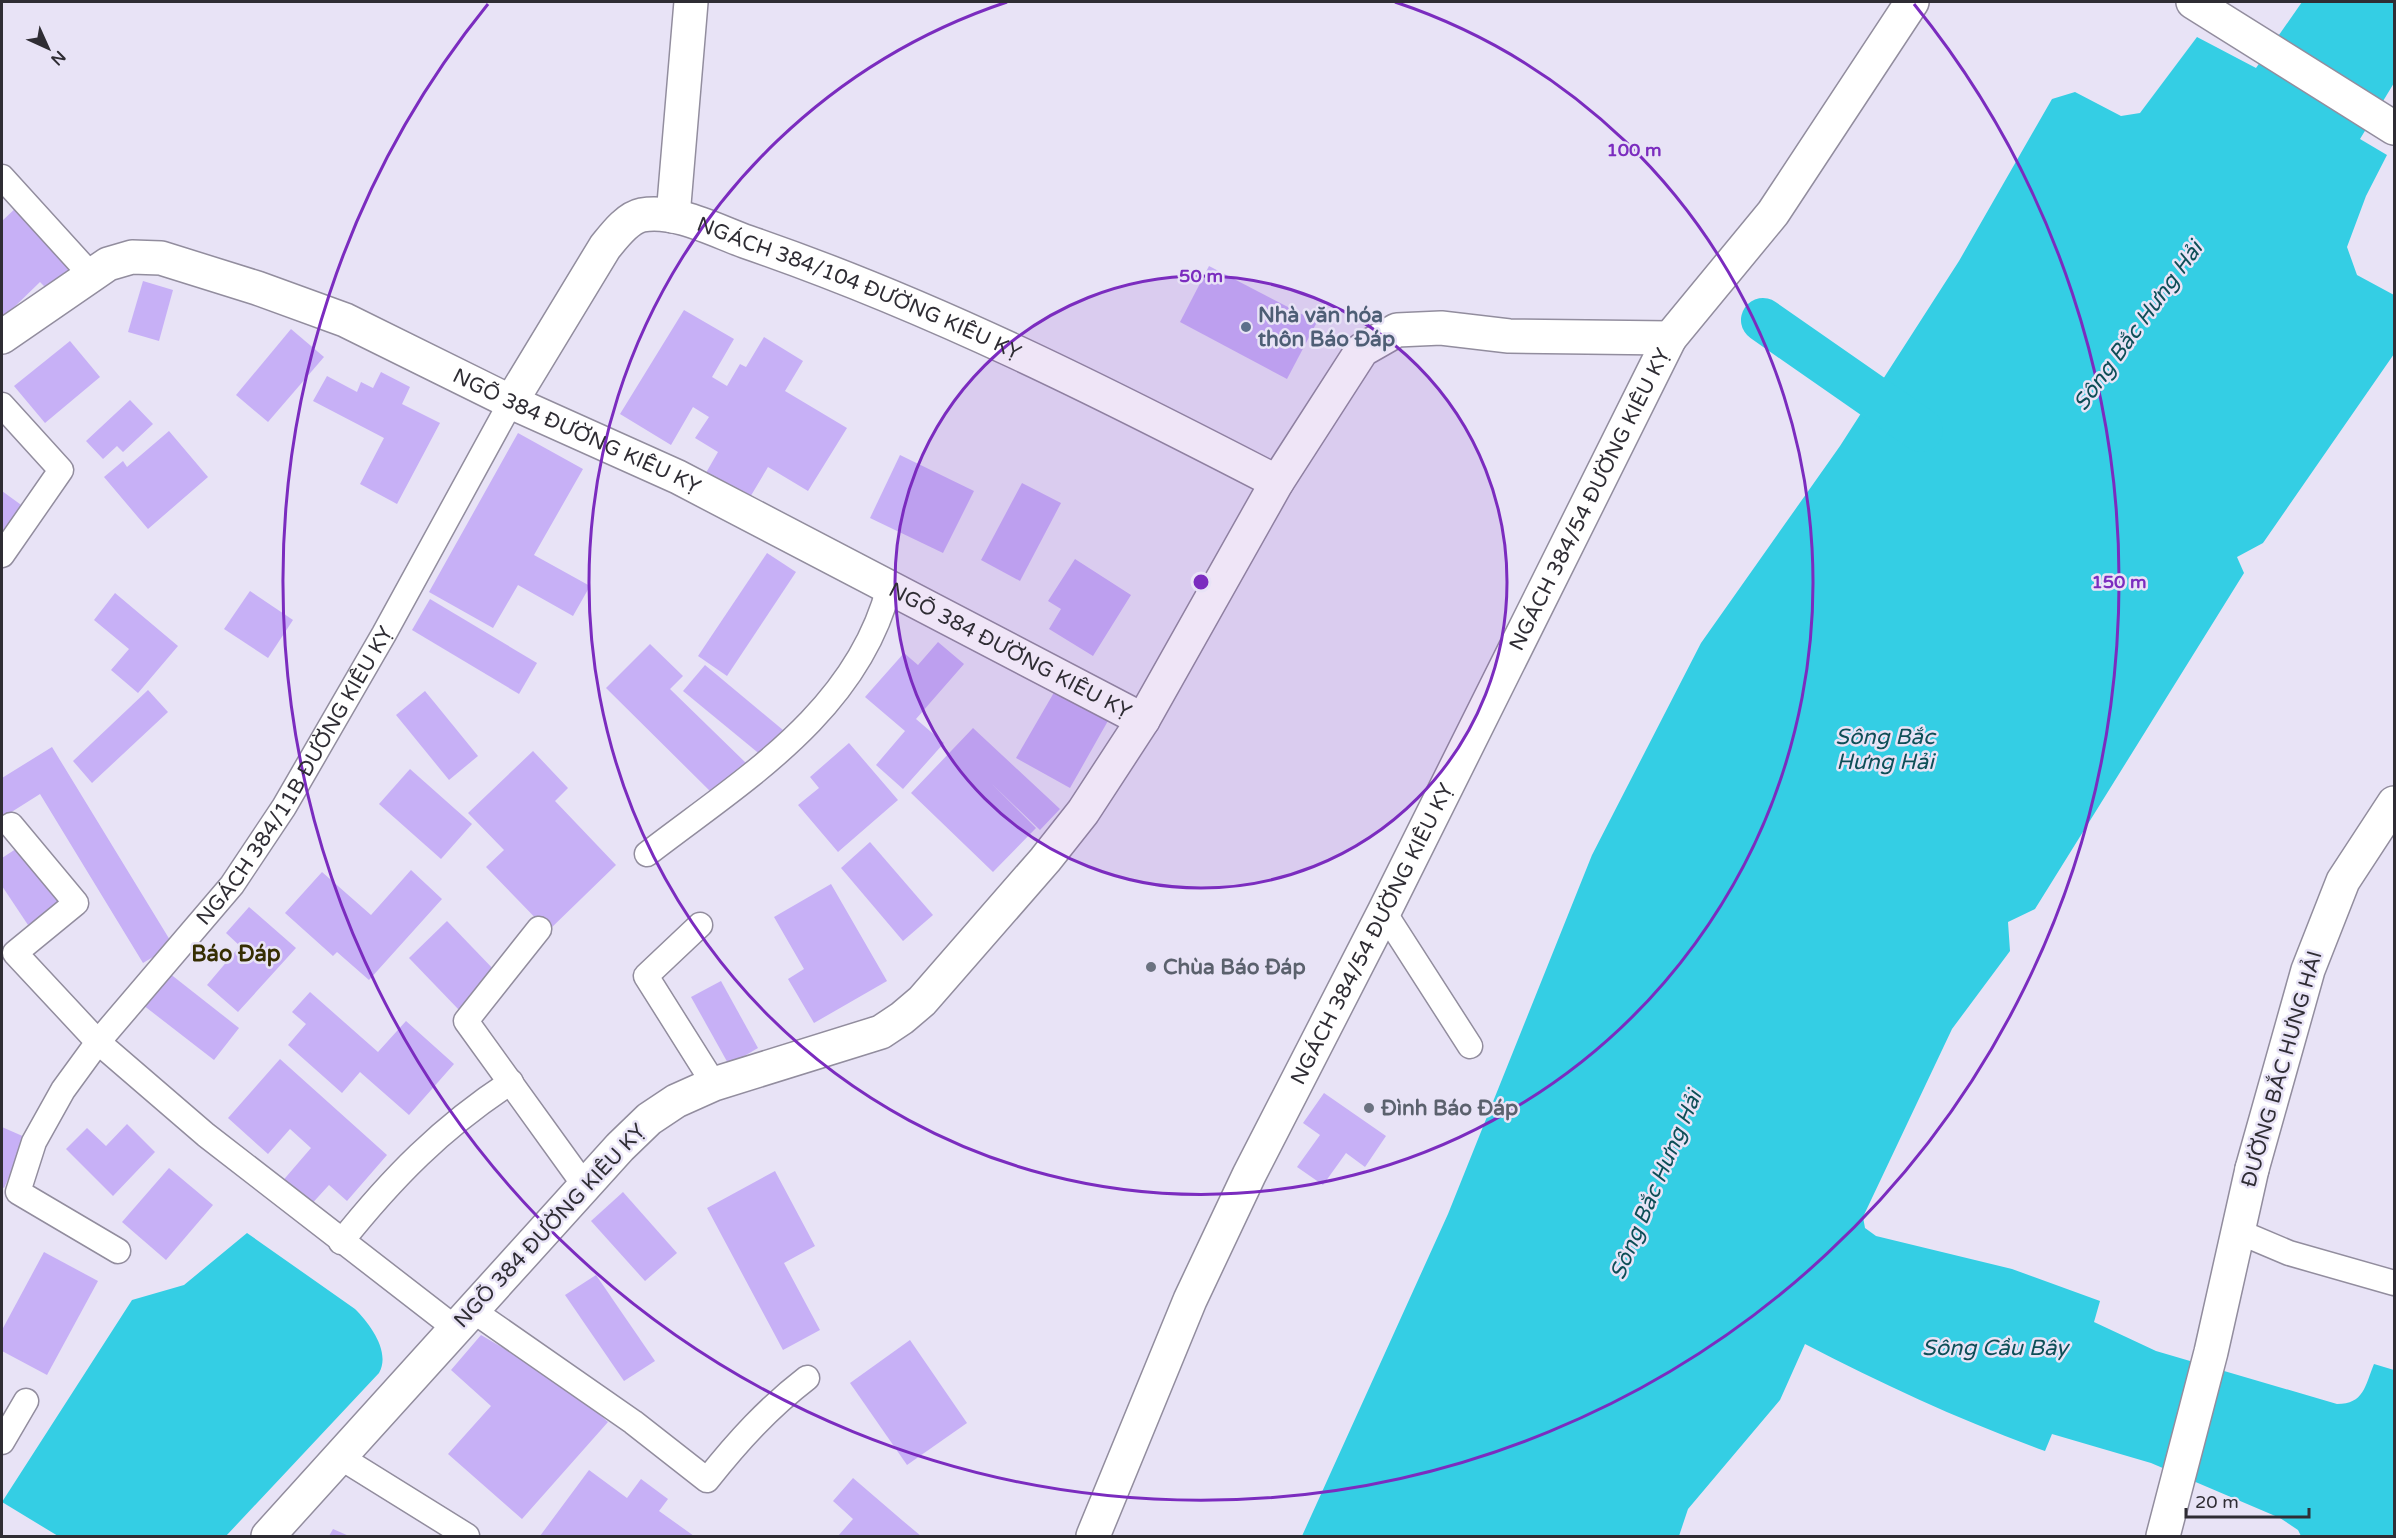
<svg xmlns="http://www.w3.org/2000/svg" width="2396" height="1538" viewBox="0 0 2396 1538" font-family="'Varela Round',sans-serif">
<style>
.water{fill:#34cee4}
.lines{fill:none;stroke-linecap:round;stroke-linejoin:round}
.canal{stroke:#34cee4;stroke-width:44}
.building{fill:#c7b0f6}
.service-casing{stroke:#928d9e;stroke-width:27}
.minor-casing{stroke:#928d9e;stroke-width:36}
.tertiary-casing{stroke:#928d9e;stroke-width:36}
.service{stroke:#fff;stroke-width:24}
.minor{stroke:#fff;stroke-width:33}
.tertiary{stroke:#fff;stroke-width:33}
.ring{fill:none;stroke:#7b2cbf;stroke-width:3}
.service-dot{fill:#5c6f8a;stroke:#e8e3f6;stroke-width:2}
.worship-dot{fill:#6b7280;stroke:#e8e3f6;stroke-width:2}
.labels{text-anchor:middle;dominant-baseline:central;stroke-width:5;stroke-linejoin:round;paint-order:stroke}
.street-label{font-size:21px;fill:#2f2d34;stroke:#e8e3f6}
.service-label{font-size:21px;font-weight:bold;fill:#4e5e75;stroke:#e8e3f6;text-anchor:start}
.worship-label{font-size:21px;font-weight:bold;fill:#5b616d;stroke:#e8e3f6;text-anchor:start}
.water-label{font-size:22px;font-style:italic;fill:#0d4e57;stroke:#e8e3f6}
.neighbourhood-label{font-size:22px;font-weight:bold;fill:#362e02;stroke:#e8e3f6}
.centre{fill:#7b2cbf;stroke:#e8e3f6;stroke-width:3}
.ring-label{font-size:18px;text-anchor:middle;font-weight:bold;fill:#7b2cbf;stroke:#e8e3f6;stroke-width:5;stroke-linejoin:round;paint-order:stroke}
</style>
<rect width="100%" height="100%" fill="#e8e3f6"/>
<g class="water">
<path d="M2302,2H2394V83L2360,139L2387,155L2366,196L2347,247L2357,275L2394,295V354L2263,543L2237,557L2244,573L2035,909L2008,922L2010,951L1952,1029L1863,1217L1865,1228L1876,1236L2012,1269L2100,1301L2094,1322L2156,1351L2337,1404C2364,1404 2365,1386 2374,1364L2394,1370V1536H2301L2298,1530L2280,1518L2151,1463L2052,1434L2045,1451C1962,1421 1884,1385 1805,1344L1780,1400L1688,1509L1679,1536H1302L1448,1214L1592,855L1701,643L1840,446L1959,261L2052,99L2075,92L2121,116L2140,113L2197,37L2256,68Z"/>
<path d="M247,1233L355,1309C370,1324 391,1352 379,1373L226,1536H58L2,1502L132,1300L184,1285Z"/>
</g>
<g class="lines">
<path class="canal" d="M1763,320L1921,430"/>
</g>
<g class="building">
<path d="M18,206L80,271L54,296L40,282L4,317L2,314V221Z"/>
<path d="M1209,266L1317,322L1287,379L1180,322Z"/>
<path d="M143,281L173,290L159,341L128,332Z"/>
<path d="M684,310L734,339L712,377L727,386L740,364L746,367L764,337L803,361L785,391L847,428L808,491L768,467L746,504L703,478L718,452L695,438L709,417L693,407L671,445L620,414Z"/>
<path d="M291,329L324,357L268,422L236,395Z"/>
<path d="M70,341L100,377L45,423L14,386Z"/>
<path d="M381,372L410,387L402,404L440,423L397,504L360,484L384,438L313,401L327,376L357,392L361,382L373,388Z"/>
<path d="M130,400L153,424L123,452L117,446L103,459L86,441Z"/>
<path d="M169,431L208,477L148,529L104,477L123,461L127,467Z"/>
<path d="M518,433L583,469L534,555L590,586L573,616L518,585L493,628L429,592Z"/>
<path d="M900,455L974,491L943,553L870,518Z"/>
<path d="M1022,483L1061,503L1020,581L981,560Z"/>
<path d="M2,491L24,507L2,538Z"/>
<path d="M767,553L796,572L727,676L698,656Z"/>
<path d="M1075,559L1131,595L1093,656L1049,629L1061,609L1048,601Z"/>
<path d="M250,591L293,620L268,658L224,629Z"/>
<path d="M115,593L178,646L138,693L111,670L129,649L94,620Z"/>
<path d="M430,599L537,663L519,694L412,630Z"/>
<path d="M938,642L964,664L916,719L944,743L903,789L876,765L905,731L865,697L904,653L918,665Z"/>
<path d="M650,644L683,676L670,689L747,764L715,796L606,688Z"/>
<path d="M705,665L783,730L762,756L683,691Z"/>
<path d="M1056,689L1109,719L1070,788L1016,758Z"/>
<path d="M148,690L168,712L92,783L73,761Z"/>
<path d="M425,691L478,756L449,780L396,715Z"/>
<path d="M973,728L1060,809L1040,830L992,784L1036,828L993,872L911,793Z"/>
<path d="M849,743L898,800L838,852L798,805L819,788L810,777Z"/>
<path d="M52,747L173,945L143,963L40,794L2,818V778Z"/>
<path d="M533,751L568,788L555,801L616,865L548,931L486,867L504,850L468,813Z"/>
<path d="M410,769L472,824L441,859L379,804Z"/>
<path d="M870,842L933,915L903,941L841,868Z"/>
<path d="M22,845L61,903L28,925L2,886V858Z"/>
<path d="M411,870L442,899L369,980L337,952L333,956L285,913L322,872L371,915Z"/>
<path d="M831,884L887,981L814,1023L788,979L804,969L774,917Z"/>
<path d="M249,907L296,948L238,1012L207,985L240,946L226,933Z"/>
<path d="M447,921L498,974L460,1011L409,958Z"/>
<path d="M169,973L239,1028L214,1060L143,1005Z"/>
<path d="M721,981L758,1048L729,1065L691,997Z"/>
<path d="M310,992L378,1052L406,1021L454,1064L409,1115L360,1072L342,1093L288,1045L306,1024L292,1012Z"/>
<path d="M280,1059L387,1155L347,1201L329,1185L308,1208L280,1184L311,1148L290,1129L268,1154L228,1118Z"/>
<path d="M1324,1093L1386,1136L1365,1167L1346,1153L1323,1185L1297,1167L1320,1135L1303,1123Z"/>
<path d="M127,1124L155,1152L113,1196L66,1149L87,1128L106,1146Z"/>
<path d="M2,1127L27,1138L4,1188L2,1187Z"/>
<path d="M169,1168L213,1205L166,1260L122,1222Z"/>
<path d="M775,1171L815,1246L784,1263L820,1330L783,1350L707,1208Z"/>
<path d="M623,1192L677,1253L645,1281L591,1221Z"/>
<path d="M44,1252L98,1281L47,1375L2,1351V1330Z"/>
<path d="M596,1275L655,1361L624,1381L565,1295Z"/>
<path d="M481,1335L566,1385L608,1422L522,1519L448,1454L491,1406L451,1370Z"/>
<path d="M910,1340L967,1423L907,1465L850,1383Z"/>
<path d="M589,1470L627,1498L641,1479L668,1499L659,1511L694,1536H540Z"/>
<path d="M853,1478L903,1521L921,1536H838L853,1519L833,1501Z"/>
<path d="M333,1529L349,1536H329Z"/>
</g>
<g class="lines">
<defs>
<g id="service">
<path d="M2,177L91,275"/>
<path d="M2,405L61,470L2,555"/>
<path d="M11,825L76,903L15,953L98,1042L63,1090L34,1142L18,1192L118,1251"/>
<path d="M647,854C743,780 857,712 889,587"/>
<path d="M1384,912L1470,1046"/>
<path d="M700,925L646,976L714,1084"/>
<path d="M539,929L466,1021L585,1186"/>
<path d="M2237,1231L2289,1253L2394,1283"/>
<path d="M341,1242C392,1178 442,1127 511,1082"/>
<path d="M472,1310L633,1422L707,1480C738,1441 768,1408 807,1378"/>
<path id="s1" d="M455,1328L206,1135L98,1042L232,885L284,807L384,634L511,402"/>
<path d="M2,1442L26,1401"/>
<path d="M340,1457L467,1536"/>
</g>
<g id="minor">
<path d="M2193,2L2394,128"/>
<path d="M673,216L691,2"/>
<path id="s2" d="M2,337L108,264L132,257L161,258L257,288L345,320L511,402L678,477L1143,720L1083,812L1045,860L922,1001L902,1018L881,1032L714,1084L676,1101L649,1119L620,1147L268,1536"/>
<path id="s3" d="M511,402L605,247C614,236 627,218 642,215C676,209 716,231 747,242C931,305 1105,393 1277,482"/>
<path d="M1143,720L1277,482L1362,350L1397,330L1441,328L1509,336L1670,338L1773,213L1912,2"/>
<path id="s4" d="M1093,1536L1190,1300L1249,1175L1384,912L1670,338"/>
<path d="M2163,1536L2211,1352L2252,1169"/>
</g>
<path id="tertiary" d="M2252,1169L2308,970L2343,881L2394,803"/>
</defs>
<use href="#service" class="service-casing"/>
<use href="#minor" class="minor-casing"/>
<use href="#tertiary" class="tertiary-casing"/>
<use href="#service" class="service"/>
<use href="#minor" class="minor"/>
<use href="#tertiary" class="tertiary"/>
</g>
<circle cx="1201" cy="582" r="306" fill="#7b2cbf" fill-opacity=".12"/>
<g class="ring">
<circle cx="1201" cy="582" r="306"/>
<path d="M1395 2A612 612 0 1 1 1007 2"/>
<path d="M1914 4A918 918 0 1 1 488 4"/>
</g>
<circle class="service-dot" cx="1246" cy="327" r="6"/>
<g class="worship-dot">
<circle cx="1151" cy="967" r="6"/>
<circle cx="1369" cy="1108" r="6"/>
</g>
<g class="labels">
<g class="street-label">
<text stroke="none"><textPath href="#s3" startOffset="462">NGÁCH 384/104 ĐƯỜNG KIÊU KỴ</textPath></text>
<text stroke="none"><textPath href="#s2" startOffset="634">NGÕ 384 ĐƯỜNG KIÊU KỴ</textPath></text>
<text stroke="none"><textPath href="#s4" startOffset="1150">NGÁCH 384/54 ĐƯỜNG KIÊU KỴ</textPath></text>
<text stroke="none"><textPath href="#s2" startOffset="1120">NGÕ 384 ĐƯỜNG KIÊU KỴ</textPath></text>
<text stroke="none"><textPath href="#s1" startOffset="790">NGÁCH 384/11B ĐƯỜNG KIÊU KỴ</textPath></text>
<text stroke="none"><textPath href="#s4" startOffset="664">NGÁCH 384/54 ĐƯỜNG KIÊU KỴ</textPath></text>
<text transform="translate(2282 1069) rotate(-74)">ĐƯỜNG BẮC HƯNG HẢI</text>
<text transform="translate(550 1226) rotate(-47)">NGÕ 384 ĐƯỜNG KIÊU KỴ</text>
</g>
<g class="service-label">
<text x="1258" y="315">Nhà văn hóa<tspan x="1258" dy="24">thôn Báo Đáp</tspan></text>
</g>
<g class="worship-label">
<text x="1163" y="967">Chùa Báo Đáp</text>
<text x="1381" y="1108">Đình Báo Đáp</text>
</g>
<g class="water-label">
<text transform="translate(2138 326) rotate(-54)">Sông Bắc Hưng Hải</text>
<text x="1885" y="737">Sông Bắc<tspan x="1885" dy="25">Hưng Hải</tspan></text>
<text transform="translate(1656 1185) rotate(-67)">Sông Bắc Hưng Hải</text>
<text x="1995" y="1348">Sông Cầu Bây</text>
</g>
<g class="neighbourhood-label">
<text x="236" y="954">Báo Đáp</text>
</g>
</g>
<circle cx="1201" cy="582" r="9" class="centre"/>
<g class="ring-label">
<text x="1634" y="156">100 m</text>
<text x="1201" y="282">50 m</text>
<text x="2119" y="588">150 m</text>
</g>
<rect width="2396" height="1538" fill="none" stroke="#2f2d34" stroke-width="6"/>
<g transform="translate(48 48) rotate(135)" stroke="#e8e3f6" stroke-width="4.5" paint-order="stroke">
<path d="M0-4.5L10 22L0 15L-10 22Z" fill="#2f2d34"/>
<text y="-9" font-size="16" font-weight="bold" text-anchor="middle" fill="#2f2d34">N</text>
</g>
<path d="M2186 1508v9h123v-9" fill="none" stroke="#2f2d34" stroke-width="3"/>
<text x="2195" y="1508" font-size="18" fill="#2f2d34" stroke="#e8e3f6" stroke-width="4.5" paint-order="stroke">20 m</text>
</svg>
